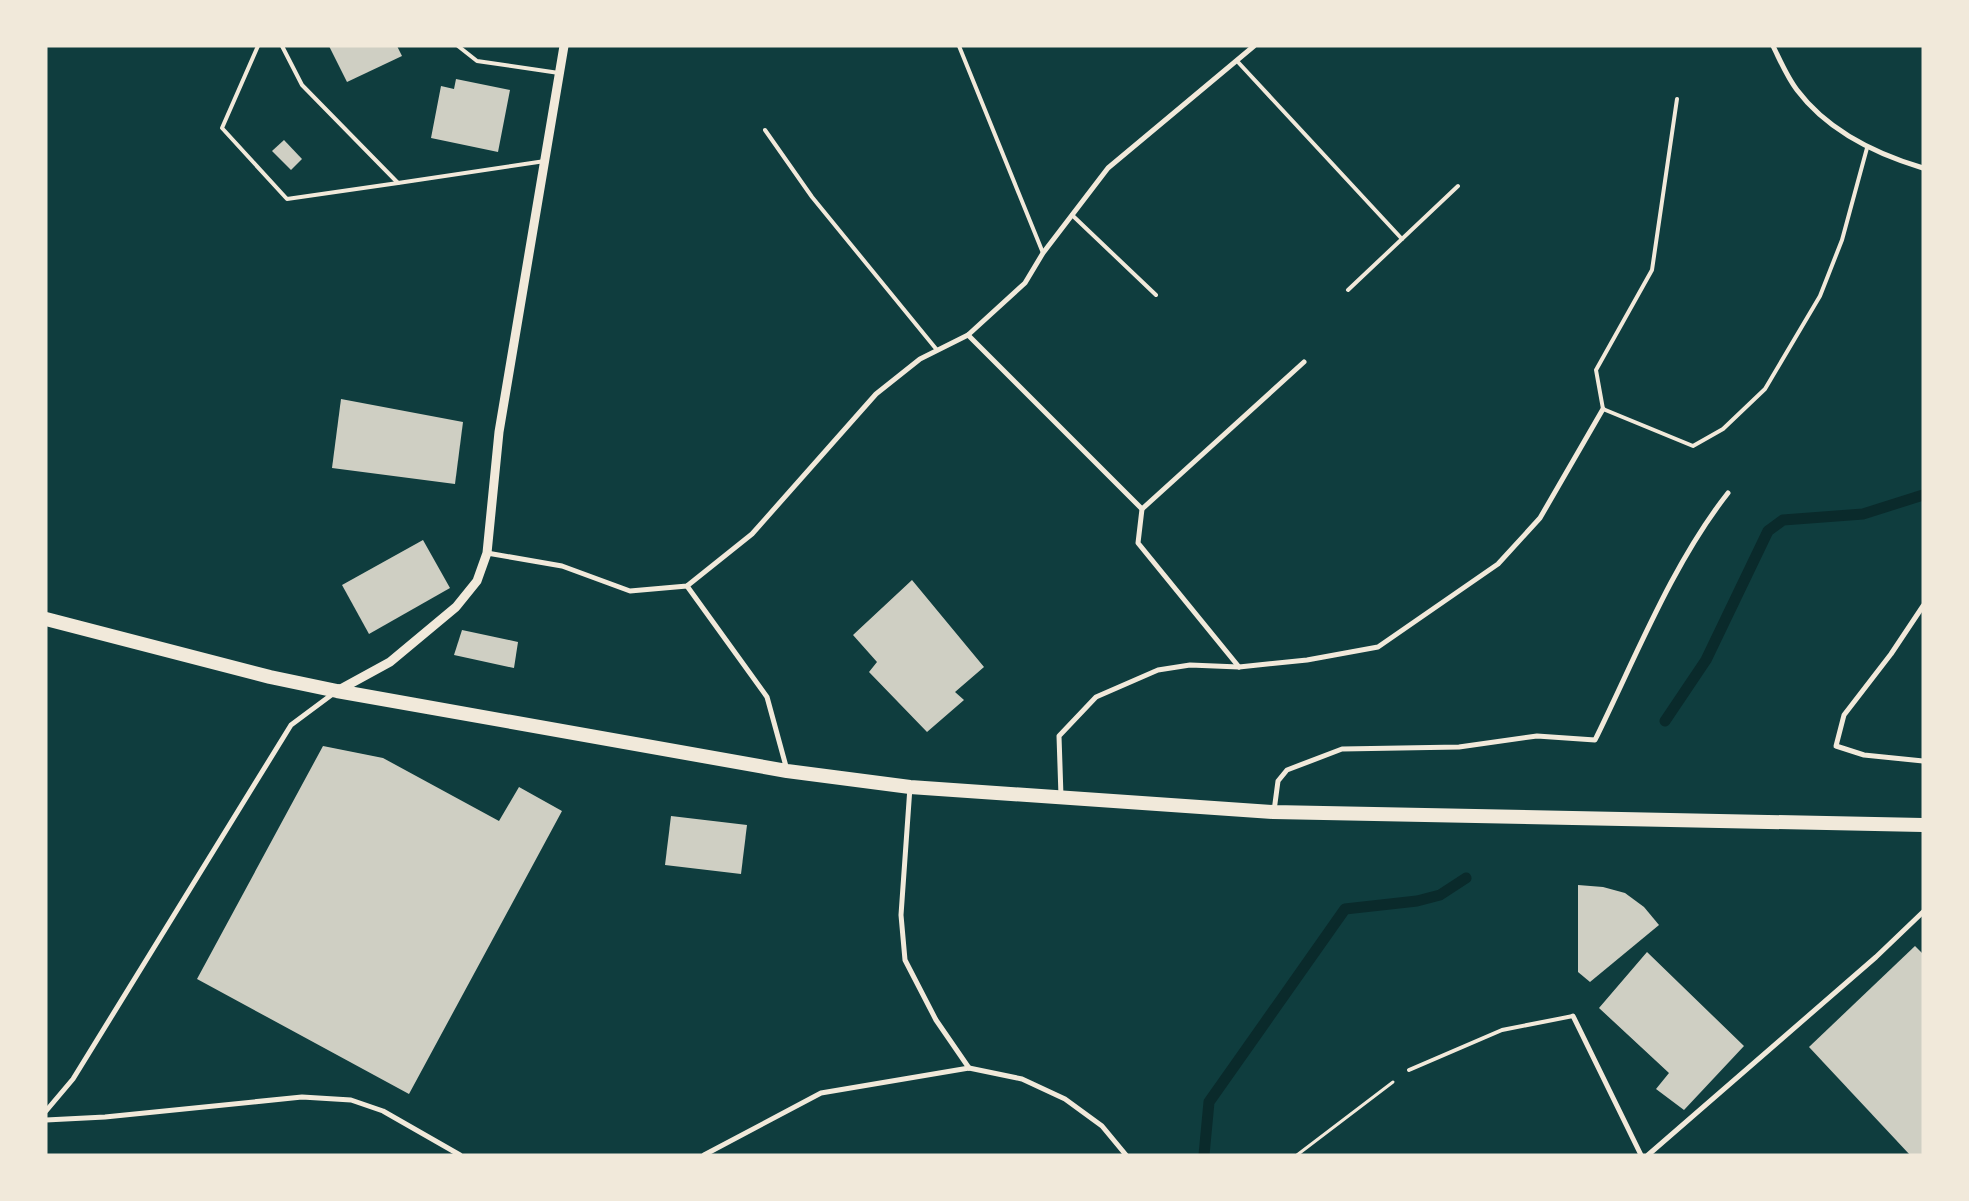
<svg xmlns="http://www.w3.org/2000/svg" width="1969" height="1201" viewBox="0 0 1969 1201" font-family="'Noto Sans',sans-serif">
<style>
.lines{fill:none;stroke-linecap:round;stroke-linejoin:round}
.stream{stroke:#0a2a2b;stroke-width:11}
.building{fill:#cfcfc3}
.path{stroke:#f1e9da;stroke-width:3}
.service{stroke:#f1e9da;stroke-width:4}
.minor{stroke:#f1e9da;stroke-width:5}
.tertiary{stroke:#f1e9da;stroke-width:9}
.trunk{stroke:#f1e9da;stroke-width:14}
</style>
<rect width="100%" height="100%" fill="#0f3d3e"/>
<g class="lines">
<g class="stream">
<path d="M1665,721L1706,660L1768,531L1783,520L1863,514L1923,495"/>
<path d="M1204,1155L1209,1102L1345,909L1417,901L1440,895L1466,878"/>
</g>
</g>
<g class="building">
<path d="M329,46H397L402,56L347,82Z"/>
<path d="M456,79L510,90L498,152L431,138L441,86L454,89Z"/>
<path d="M284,140L302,159L291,170L272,151Z"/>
<path d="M341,399L463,422L455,484L332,468Z"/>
<path d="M423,540L450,588L369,634L342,585Z"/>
<path d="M912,580L984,667L955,692L964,700L927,732L869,672L877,662L853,635Z"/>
<path d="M462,630L518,642L514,668L454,655Z"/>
<path d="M323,746L383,758L499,821L519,787L562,811L409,1094L197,979Z"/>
<path d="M671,816L747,825L741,874L665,865Z"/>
<path d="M1578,885L1603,887L1625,893L1644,907L1659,925L1590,982L1578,972Z"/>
<path d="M1915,946L1923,954V1155H1910L1809,1047Z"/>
<path d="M1647,952L1744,1046L1684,1110L1656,1089L1669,1073L1599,1008Z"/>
</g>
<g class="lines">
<path class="path" d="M1297,1155L1393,1082"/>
<g class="service">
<path d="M258,46L222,128L287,199L398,183"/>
<path d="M282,46L302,85L398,183L545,161"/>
<path d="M458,46L477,61L559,73"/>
<path d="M959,46L1043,253"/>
<path d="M1237,61L1402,239"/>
<path d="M1677,99L1652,270L1596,370L1603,409L1693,446L1723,429L1765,389L1820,296L1842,240L1867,148"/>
<path d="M765,130L812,197L937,350"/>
<path d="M1072,215L1156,295"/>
<path d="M1348,290L1458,186"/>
<path d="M1409,1070L1502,1030L1573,1016"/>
</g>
<g class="minor">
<path d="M1773,46C1780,60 1787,77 1797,90C1827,130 1876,154 1923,168"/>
<path d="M968,335L1142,509L1138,543L1239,667"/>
<path d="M1142,509L1304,362"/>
<path d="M487,553L562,566L630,591L687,586L752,534L876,394L920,359L968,335L1025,283L1043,253L1108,168L1254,46"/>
<path d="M687,586L767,697L787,770"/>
<path d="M1923,606L1891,654L1844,715L1836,746L1864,755L1923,761"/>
<path d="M910,787L901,915L905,960L936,1020L969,1068"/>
<path d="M1061,796L1059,736L1096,697L1158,670L1190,665L1239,667L1307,660L1378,647L1498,564L1540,518L1603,409"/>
<path d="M1274,811L1278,781L1287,770L1342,749L1459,747L1537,736L1595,740C1635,659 1672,564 1728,493"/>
<path d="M1573,1016L1641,1155"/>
<path d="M46,1111L73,1079L291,725L334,693"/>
<path d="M46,1120L105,1117L302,1097L351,1100L383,1111L460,1155"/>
<path d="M704,1155L821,1093L969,1068L1022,1079L1065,1099L1102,1126L1126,1155"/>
<path d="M1648,1155L1876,957L1923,912"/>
</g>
<path class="tertiary" d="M337,691L390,662L456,607L477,581L487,553L499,432L564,46"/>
<path class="trunk" d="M46,619L270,677L337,691L787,771L910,787L1273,812L1923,825"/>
</g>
<rect width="1969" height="1201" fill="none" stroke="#f1e9da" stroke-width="95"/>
</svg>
